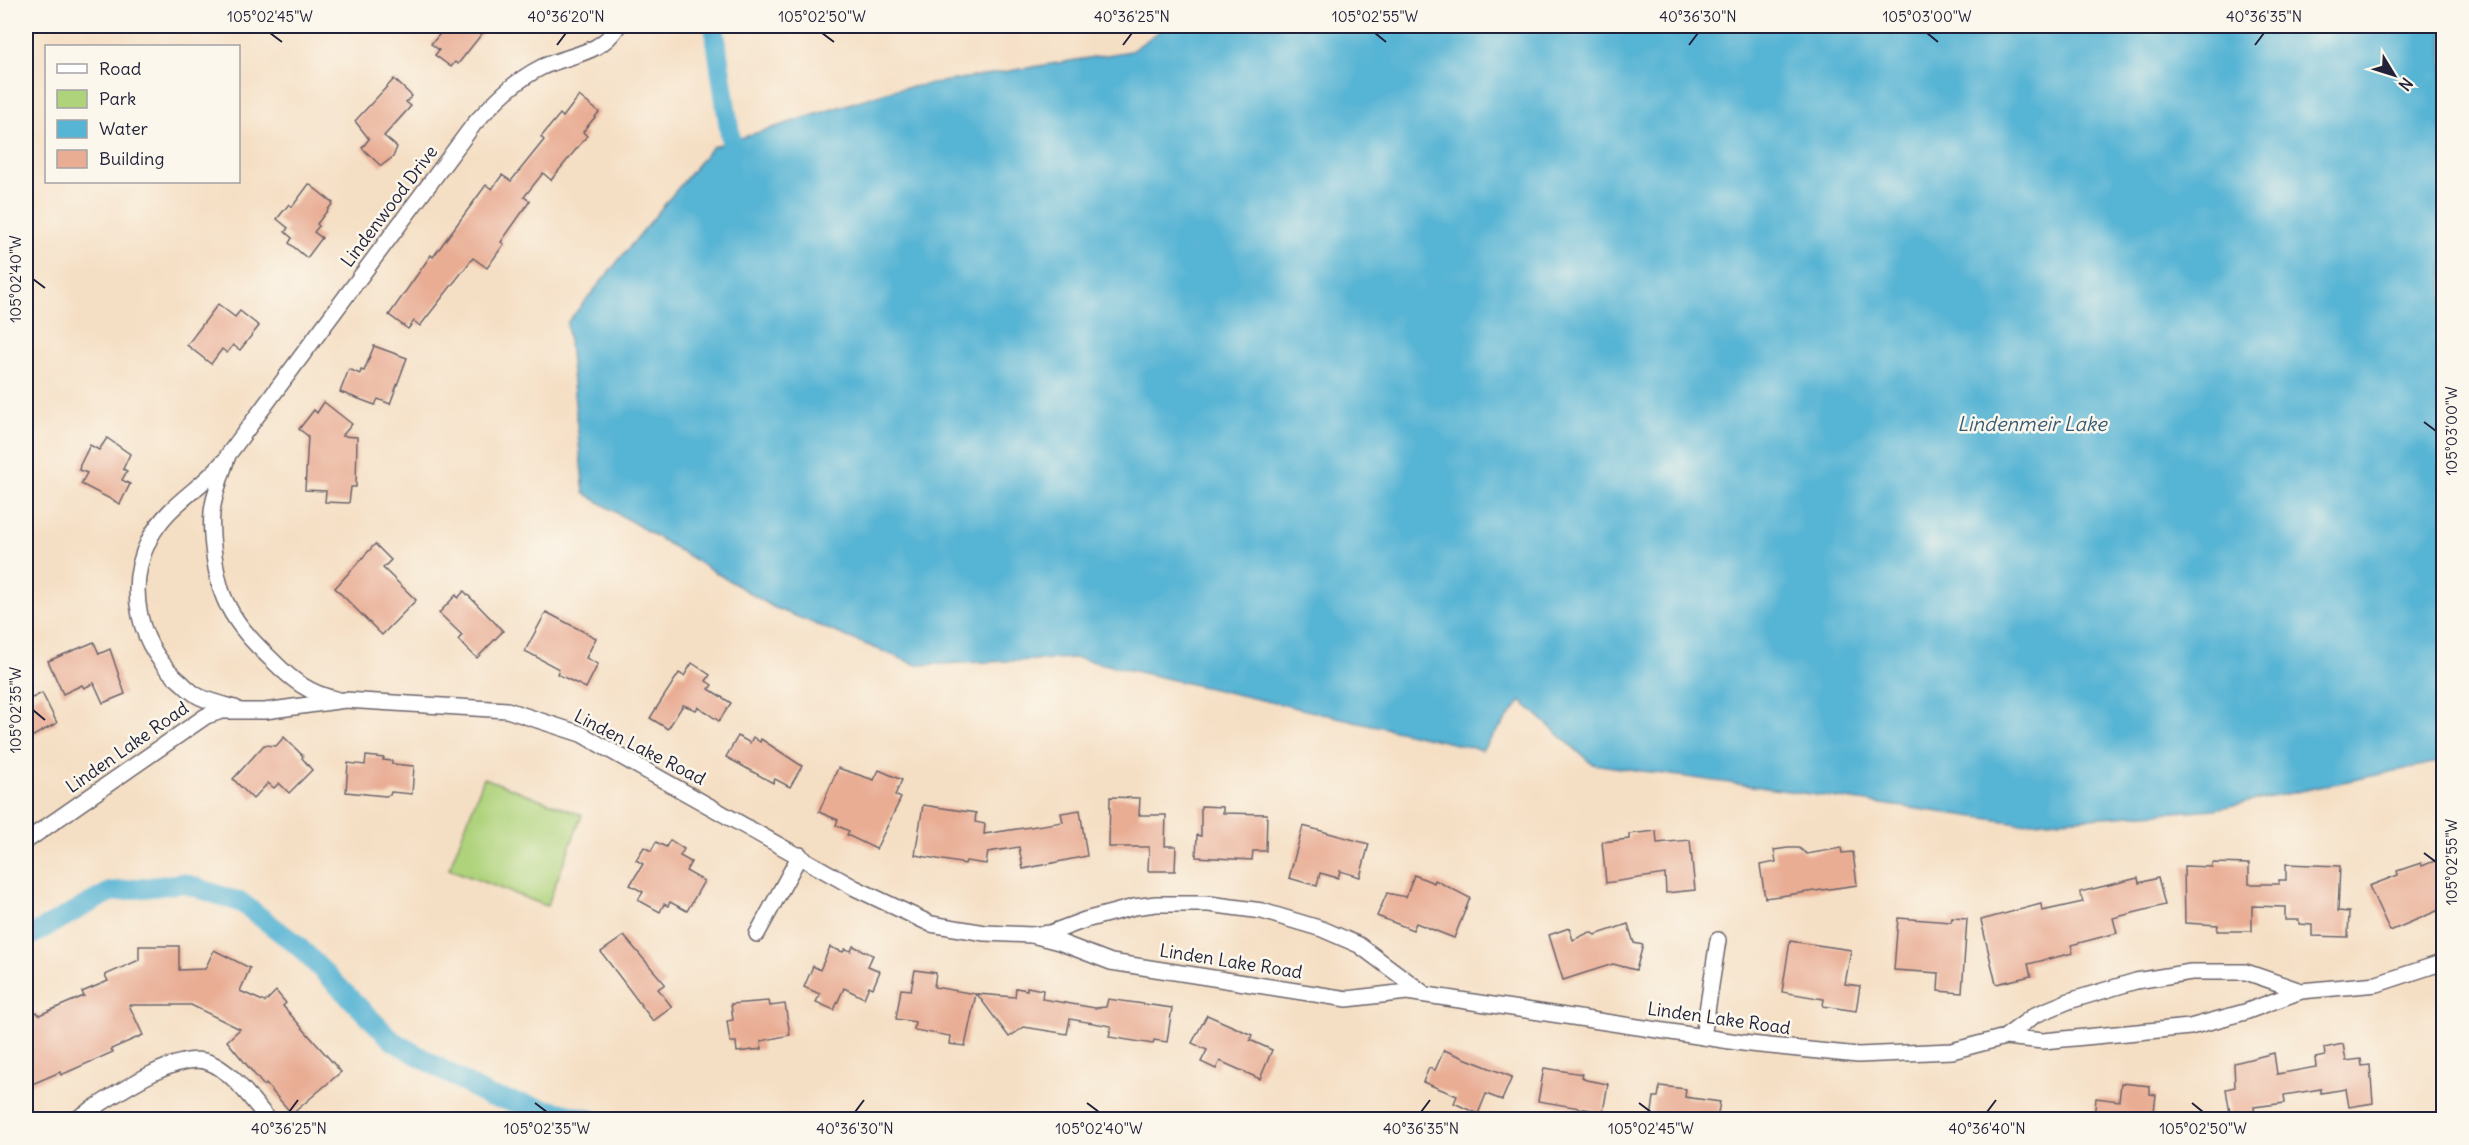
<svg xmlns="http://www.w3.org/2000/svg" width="2469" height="1145" viewBox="0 0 2469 1145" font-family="Delius,sans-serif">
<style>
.green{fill:#afd37b;stroke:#687a5b;stroke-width:1.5}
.water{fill:#56b4d4;stroke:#3c6b88;stroke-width:1.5}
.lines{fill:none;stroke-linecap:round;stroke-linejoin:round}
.canal{stroke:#56b4d4;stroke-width:20}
.building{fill:#e9ad94}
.minor-casing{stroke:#6c646b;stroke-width:18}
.minor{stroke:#fff;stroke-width:15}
.ticks{fill:none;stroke:#22223b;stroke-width:2}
.labels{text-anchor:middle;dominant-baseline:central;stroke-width:5;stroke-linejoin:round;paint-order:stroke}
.street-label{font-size:18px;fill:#22223b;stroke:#fbf7ec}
.water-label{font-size:20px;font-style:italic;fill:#375c78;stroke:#fbf7ec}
.neatline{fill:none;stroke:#22223b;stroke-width:2}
.ticks-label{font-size:15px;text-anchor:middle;fill:#22223b}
</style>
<rect width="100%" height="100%" fill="#fbf7ec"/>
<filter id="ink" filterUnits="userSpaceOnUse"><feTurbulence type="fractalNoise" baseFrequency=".0167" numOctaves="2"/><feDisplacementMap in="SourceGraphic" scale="12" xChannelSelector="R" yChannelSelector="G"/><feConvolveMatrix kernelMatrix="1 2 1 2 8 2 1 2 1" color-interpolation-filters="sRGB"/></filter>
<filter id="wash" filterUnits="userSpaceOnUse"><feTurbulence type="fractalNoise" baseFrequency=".008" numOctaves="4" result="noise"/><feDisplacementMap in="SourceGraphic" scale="24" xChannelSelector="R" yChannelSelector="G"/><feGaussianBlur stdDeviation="1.35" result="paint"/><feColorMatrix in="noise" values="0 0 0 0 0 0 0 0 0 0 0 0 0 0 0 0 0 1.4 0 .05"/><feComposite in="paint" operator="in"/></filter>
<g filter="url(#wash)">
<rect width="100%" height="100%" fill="#f5dfc4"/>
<path class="green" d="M484,778L582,815L547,906L449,869Z"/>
<path class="water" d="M1167,26H2443V761L2215,809L2019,823L1592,764L1521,701L1482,750L1077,658L917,665L773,607L584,493L567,323L712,147L893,90L1131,51Z"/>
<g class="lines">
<g class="canal">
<path d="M714,26L731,142"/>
<path d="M26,938L110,892L183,883L242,903L297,945L393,1041L488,1096L593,1120"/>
</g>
</g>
<g id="blocks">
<g class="building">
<path d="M447,26H488L458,64L455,62L451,67L435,55L439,50L431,44Z"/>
<path d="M394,79L412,96L406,102L411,106L384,136L397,147L393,157L381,166L362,148L369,139L355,121Z"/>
<path d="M579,96L599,112L583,132L587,136L551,180L543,173L524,197L530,201L501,242L504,244L487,268L473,258L420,326L414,321L408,329L389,315L431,255L433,257L486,185L492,189L502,175L511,181L544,140L541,137L560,114L563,117Z"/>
<path d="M309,184L333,203L317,224L319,226L314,232L322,238L307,258L289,243L292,238L285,232L288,228L277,219L289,204L292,207Z"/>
<path d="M218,304L235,317L240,311L259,326L240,350L233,345L227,353L222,349L211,364L187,345Z"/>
<path d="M374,346L407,358L390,404L378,399L375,405L340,392L349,369L360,374L361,370L364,371Z"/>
<path d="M324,402L352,424L342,436L357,437L356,487H351L349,503L325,502L326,491L305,490L308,436L299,429L314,410L317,413Z"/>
<path d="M107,438L130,454L123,469L127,471L122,480L130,484L120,504L81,484L87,473L79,470L80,465L90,445L99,450Z"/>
<path d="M375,544L391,560L383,568L416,600L382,635L335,588Z"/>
<path d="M464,591L503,631L477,658L458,640L462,635L439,613L456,595L458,598Z"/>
<path d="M546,612L596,638L586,658L598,664L586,688L557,674L559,669L525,651Z"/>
<path d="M94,642L99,654L110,649L125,694L103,703L94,683L84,688L82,685L63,694L48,661Z"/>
<path d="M692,663L710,675L706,681L712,685L709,689L731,703L719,721L698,707L696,710L683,705L668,729L650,718L679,673L684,676Z"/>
<path d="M42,693L57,723L26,740V701Z"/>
<path d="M738,736L750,743L753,737L760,742L761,739L802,766L790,787L775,779L773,783L726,757Z"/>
<path d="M284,737L303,756L302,758L312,770L289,793L279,783L274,788L268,783L253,799L233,779L264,745L276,746Z"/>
<path d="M366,756L384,758L383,760L392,761V764L414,766L412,794L391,792L390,795L385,796L346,792L348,763L365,765Z"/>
<path d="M838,768L874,780L879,770L902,780L895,795L901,798L876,849L847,835L849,831L836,825L838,820L819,812Z"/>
<path d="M1110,797L1140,798L1139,815H1166L1165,846H1176L1175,871H1148L1149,847H1109Z"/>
<path d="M923,805L976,813L975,822L985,824L984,834L1063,822L1061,813L1080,810L1087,856L1023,869L1019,847L988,852L986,864L966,861L965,864L915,855Z"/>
<path d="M1201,806L1223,807V813L1267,814L1266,851H1253L1252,860L1196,857L1197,835L1201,836Z"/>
<path d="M1303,826L1369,844L1360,877L1340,871L1338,878L1320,873L1317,886L1289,878Z"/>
<path d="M1656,831L1657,843L1690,840L1695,890L1666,893L1665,874L1606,883L1602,842L1629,839V834Z"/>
<path d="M670,840L684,849L680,856L691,862L686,871L704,881L687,911L670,902L668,906L664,904L660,912L638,900L643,892L630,885L643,864L636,860L644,847L651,851L656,842L666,847Z"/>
<path d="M1788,848H1799L1807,854L1841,848L1842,853L1853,852L1857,885L1765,898L1760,865L1776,862L1774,850Z"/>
<path d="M2437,860L2444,878V908L2390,931L2369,886L2398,875L2397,871L2421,863L2422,866Z"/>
<path d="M2212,863L2249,864V884H2279V880H2286V864L2340,866L2338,911L2349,912L2348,937L2312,936V925L2299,924V920H2285V907L2252,906V931H2217L2218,925L2185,923L2184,866L2212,867Z"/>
<path d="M1414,875L1434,883L1435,880L1470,898L1454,938L1416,923L1413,930L1377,916L1387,893L1406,897Z"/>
<path d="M2138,878L2139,883L2158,878L2165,905L2113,918L2117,933L2071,945L2073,953L2028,964L2031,976L1996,984L1981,920L2041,904L2042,911L2083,902L2080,892Z"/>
<path d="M1898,918L1951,922L1952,918L1967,919L1962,993L1938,991L1939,973L1894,970Z"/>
<path d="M1628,924L1634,943L1643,945L1636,970L1613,964L1563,980L1549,935L1569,928L1573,940L1590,932L1595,935Z"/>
<path d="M624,936L665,984L658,989L672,1007L653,1021L601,952Z"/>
<path d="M1790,941L1851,950L1845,984L1860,986L1856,1011L1823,1006L1824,999L1782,992Z"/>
<path d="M139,946H179V970L205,969L214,950L250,968L240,991L265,1002L276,991L286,1003L283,1006L341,1072L292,1114L266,1084L264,1086L227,1041L240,1029L191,1005H129L143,1035L111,1049L113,1052L61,1075L60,1072L30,1085L26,1075V1017L37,1012L39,1015L84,996L82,992L108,981L105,975L139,960Z"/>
<path d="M853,946L873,955L868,966L880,971L873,988L869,986L864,998L844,988L834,1010L816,1002L820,994L804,987L813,966L820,970L830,947L843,952L845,949L851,951Z"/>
<path d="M915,970L936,973L934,987L976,994L965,1046L949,1044L950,1036L914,1030L915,1022L896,1019L901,989L911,990Z"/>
<path d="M1027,987L1043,990L1042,999L1095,1008L1106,1007L1108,999L1172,1008L1167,1042L1154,1040L1153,1044L1109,1037L1111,1026L1070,1019L1067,1034L1024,1027L1009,1037L977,994L1015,997L1016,988L1027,990Z"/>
<path d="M769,1001L770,1006L785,1004L790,1035L761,1041L762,1049L737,1052L736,1042H730L727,1021L733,1020L731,1004Z"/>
<path d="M1207,1015L1252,1035L1250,1040L1272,1050L1260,1079L1220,1061L1216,1069L1201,1062L1207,1050L1192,1043Z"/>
<path d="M2343,1044L2346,1061L2361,1059L2362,1066L2370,1065L2373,1103L2349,1107L2346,1089L2321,1093V1089L2284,1095L2285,1103L2254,1107L2255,1117L2231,1119L2226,1089L2235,1087L2234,1063L2274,1053L2277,1074L2316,1067L2315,1058L2325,1056L2324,1048Z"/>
<path d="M1444,1050L1512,1077L1502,1100L1486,1094L1478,1114L1454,1103L1457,1096L1423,1082L1429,1068L1435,1070Z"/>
<path d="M1544,1068L1583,1074L1582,1077L1586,1080L1608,1084L1603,1112L1538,1101Z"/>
<path d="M2121,1083L2150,1086V1094L2156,1095L2153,1119H2094L2096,1098L2119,1101Z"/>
<path d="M1660,1086L1686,1089L1685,1097L1720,1102L1717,1119H1651L1654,1097H1658Z"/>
</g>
</g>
</g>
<g filter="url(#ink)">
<use href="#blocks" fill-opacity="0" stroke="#6c646b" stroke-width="1.5"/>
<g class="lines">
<defs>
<g id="minor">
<path d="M223,462C199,491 169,503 150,538C124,589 139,648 182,683C187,688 193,694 200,697C211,702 224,705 235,708"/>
<path d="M336,699C310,694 292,680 274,662C257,646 239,628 228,606C216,585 210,537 212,512C214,493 222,474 228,455L474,124C495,101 514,81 542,67C570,54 600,55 618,26"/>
<path d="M26,841L206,716L222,711H265L345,700L507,710L581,734L855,888L931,924L985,933L1032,935L1050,933L1085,920L1134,907L1156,904H1209L1262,911L1322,929L1359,945L1422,992"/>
<path d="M757,934L800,855"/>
<path d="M1032,935L1059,942L1111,962L1347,999L1407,992L1750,1044L1858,1055L1952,1051L2005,1037L2035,1015L2069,1001L2136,981L2191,972H2246L2301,991L2245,1012L2190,1027L2043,1041L2005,1037"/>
<path d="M2301,991L2377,984L2444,962"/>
<path d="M1703,1037L1718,940"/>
<path d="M75,1120C105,1102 174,1050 208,1062C233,1071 252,1101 269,1120"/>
</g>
</defs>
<use href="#minor" class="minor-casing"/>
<use href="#minor" class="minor"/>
</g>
</g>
<path class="ticks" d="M270,33L282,42M822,33L834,42M1375,33L1386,42M1927,33L1938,42M557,45L566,33M1123,45L1132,33M1689,45L1698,33M2255,45L2264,33M33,279L45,288M2424,422L2436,431M33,710L45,720M2424,853L2436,862M535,1103L547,1112M1087,1103L1099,1112M1639,1103L1651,1112M2192,1103L2203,1112M289,1112L298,1100M855,1112L864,1100M1421,1112L1430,1100M1987,1112L1996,1100"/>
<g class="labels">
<g class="street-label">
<text transform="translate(389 206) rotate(-53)">Lindenwood Drive</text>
<text transform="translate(127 747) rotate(-35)">Linden Lake Road</text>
<text transform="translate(640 747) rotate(27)">Linden Lake Road</text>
<text transform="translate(1231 961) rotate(9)">Linden Lake Road</text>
<text transform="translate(1719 1018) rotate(8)">Linden Lake Road</text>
</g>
<g class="water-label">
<text x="2032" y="423">Lindenmeir Lake</text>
</g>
</g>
<rect width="2469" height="1145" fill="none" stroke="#fbf7ec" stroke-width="66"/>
<rect x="45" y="45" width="195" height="138" fill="#fbf7ec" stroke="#a4a2a5" stroke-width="1.5"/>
<rect x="57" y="64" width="30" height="9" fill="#ffffff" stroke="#a4a2a5" stroke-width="1.5"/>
<text x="99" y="75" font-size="18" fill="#22223b">Road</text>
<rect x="57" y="90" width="30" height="18" fill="#afd37b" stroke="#a4a2a5" stroke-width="1.5"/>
<text x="99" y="105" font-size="18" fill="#22223b">Park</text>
<rect x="57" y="120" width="30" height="18" fill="#56b4d4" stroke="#a4a2a5" stroke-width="1.5"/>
<text x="99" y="135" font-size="18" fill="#22223b">Water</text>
<rect x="57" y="150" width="30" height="18" fill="#e9ad94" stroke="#a4a2a5" stroke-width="1.5"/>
<text x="99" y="165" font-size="18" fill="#22223b">Building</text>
<g transform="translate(2394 75) rotate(128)" stroke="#fbf7ec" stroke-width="4.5" paint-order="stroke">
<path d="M0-4.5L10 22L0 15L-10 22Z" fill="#22223b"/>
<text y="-9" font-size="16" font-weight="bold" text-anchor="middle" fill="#22223b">N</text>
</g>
<rect x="33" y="33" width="2403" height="1079" class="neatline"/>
<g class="ticks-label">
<text x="270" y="22">105°02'45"W</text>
<text x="566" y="22">40°36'20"N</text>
<text x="822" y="22">105°02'50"W</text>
<text x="1132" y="22">40°36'25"N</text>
<text x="1375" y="22">105°02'55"W</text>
<text x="1698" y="22">40°36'30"N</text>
<text x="1927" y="22">105°03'00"W</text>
<text x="2264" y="22">40°36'35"N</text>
<text transform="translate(16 279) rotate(-90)" y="5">105°02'40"W</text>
<text transform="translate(2452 431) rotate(-90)" y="5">105°03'00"W</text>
<text transform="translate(16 710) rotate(-90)" y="5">105°02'35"W</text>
<text transform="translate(2452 862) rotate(-90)" y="5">105°02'55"W</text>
<text x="289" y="1134">40°36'25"N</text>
<text x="547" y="1134">105°02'35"W</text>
<text x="855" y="1134">40°36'30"N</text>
<text x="1099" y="1134">105°02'40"W</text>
<text x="1421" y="1134">40°36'35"N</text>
<text x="1651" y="1134">105°02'45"W</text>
<text x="1987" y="1134">40°36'40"N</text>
<text x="2203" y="1134">105°02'50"W</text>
</g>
</svg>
